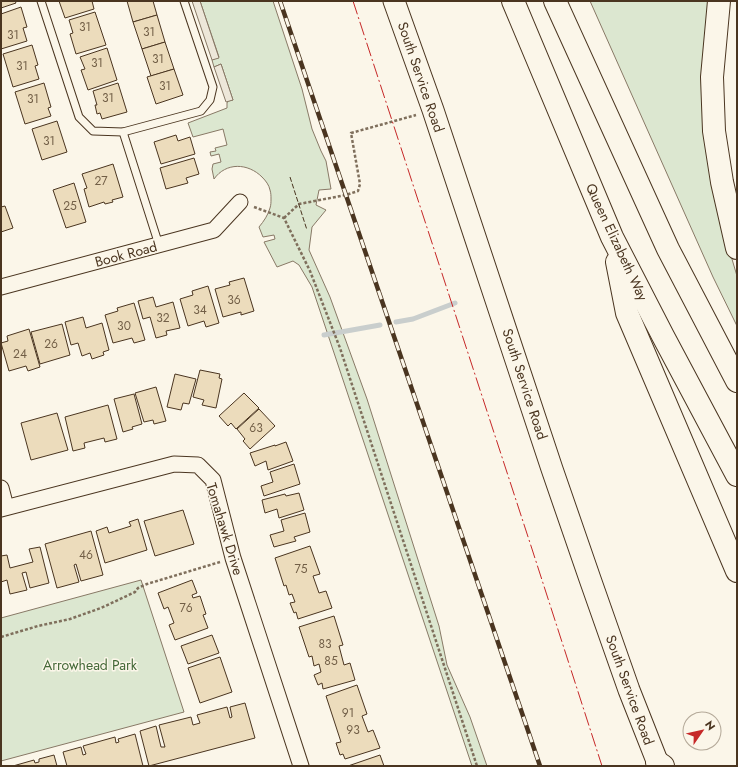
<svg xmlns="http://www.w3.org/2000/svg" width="738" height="767" viewBox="0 0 738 767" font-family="Jost,sans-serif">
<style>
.green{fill:#dce7d0;stroke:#887966}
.parking{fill:#ede7d9;stroke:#887966}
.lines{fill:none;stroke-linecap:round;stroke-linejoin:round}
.stream{stroke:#c9cecd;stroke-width:5}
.building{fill:#ecdcbc;stroke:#4a3520}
.lane-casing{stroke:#4a3520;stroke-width:9}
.street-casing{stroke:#4a3520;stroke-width:17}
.secondary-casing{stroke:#4a3520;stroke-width:23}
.highway-casing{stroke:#4a3520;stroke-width:24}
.path{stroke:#7f6f5c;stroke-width:2.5;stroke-dasharray:3 2;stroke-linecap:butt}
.lane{stroke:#fbf6e9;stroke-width:7}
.street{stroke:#fbf6e9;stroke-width:15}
.secondary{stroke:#fbf6e9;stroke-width:21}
.highway{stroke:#fbf6e9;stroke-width:22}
.rail-casing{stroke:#4a3520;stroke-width:4.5}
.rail{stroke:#fbf6e9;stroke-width:3;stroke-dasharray:9;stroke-linecap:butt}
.fence{stroke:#4a3520;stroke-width:1;stroke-dasharray:5 2;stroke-linecap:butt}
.power{stroke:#c62828;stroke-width:1;stroke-dasharray:14 3 2 3;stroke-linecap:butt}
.labels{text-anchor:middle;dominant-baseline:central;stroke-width:3;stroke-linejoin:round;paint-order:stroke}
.number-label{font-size:12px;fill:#725f47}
.street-label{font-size:14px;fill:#4a3520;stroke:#fbf6e9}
.park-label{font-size:14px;fill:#436837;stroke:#fbf6e9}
</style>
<rect width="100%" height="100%" fill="#fbf6e9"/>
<g class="green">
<path d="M200,1H273L302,89L312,129L321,151L326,161L331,189L319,190L316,205L326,210L312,227L309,250L330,297L367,399L439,626L447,665L470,717L487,766H472L312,287L299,265L293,261L277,267L264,242L275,239L274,235L263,237L259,227C264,221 268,215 270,208C271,205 271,202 271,199C271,196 271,193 270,190C269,185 266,181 262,177C248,163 226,162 214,179L212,169L213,164L221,162L219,154L211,156L210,152L216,151L215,148L227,145L223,129L193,137L188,123L227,108V103L228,101L233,100L221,64L214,67L212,60L219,57Z"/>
<path d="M590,1H710L718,212L737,276V326L713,277Z"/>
<path d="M141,580L184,712L1,761V618Z"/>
</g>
<g class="parking">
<path d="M192,1H200L219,58L212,60Z"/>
<path d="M221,64L233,100L226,102L214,67Z"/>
</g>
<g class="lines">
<g class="stream">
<path d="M396,322L413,319L455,303"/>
<path d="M324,335L380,325"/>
</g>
</g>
<g class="building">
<path d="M1,1H15L16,3L1,8Z"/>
<path d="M59,1H92L94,9L65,18Z"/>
<path d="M127,1H153L157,15L133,22Z"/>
<path d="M21,7L27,27L23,28L27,41L1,49V14Z"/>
<path d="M95,12L106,45L76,54L70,34L73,33L69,20Z"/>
<path d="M157,15L165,42L142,49L133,22Z"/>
<path d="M165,42L174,69L151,76L142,49Z"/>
<path d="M32,45L38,65L35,66L39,79L13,87L3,54Z"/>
<path d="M107,48L117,80L88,90L81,70L85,69L80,57Z"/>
<path d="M174,69L183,95L156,104L147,77Z"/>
<path d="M44,83L51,107L48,108L51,116L25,124L15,92Z"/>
<path d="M118,83L127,112L102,119L100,113L97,114L95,105H97L93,91Z"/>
<path d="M57,121L67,152L42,160L32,129Z"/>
<path d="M176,135L178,141L190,137L195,154L161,164L154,142Z"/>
<path d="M194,158L199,174L186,178L188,183L166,189L160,168Z"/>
<path d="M113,164L123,197L112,200L113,202L105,204L104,202L89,207L84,189L87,188L82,174Z"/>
<path d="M74,183L86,222L66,228L53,190Z"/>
<path d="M5,206L13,228L1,232V207Z"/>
<path d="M244,278L254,311L241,315V312L223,317L215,289L230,285L229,282Z"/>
<path d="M208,286L219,323L206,327L204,321L188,326L180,299L193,295L192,291Z"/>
<path d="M153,297L156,307L173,302L180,328L166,331L167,335L156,338L150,317L143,319L138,301Z"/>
<path d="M134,303L145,340L134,343L132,338L113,343L105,315L118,311L117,308Z"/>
<path d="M83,317L86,328L102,323L109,350L103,352L104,355L92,359L90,353L82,356L78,343L71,345L65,322Z"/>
<path d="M62,324L70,355L40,364L31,332Z"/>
<path d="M29,329L40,367L28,371L26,366L9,371L1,343L8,341L7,336Z"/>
<path d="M200,370L220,374L219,378L222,379L216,408L202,405L204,400L193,397Z"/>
<path d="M175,374L196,379L189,404L183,403L181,410L167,407Z"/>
<path d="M156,387L166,421L154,424L153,420L144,422L135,393Z"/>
<path d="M244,393L259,408L236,429L231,423L228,426L219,416Z"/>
<path d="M134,394L142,424L132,427L133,429L123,432L114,399Z"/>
<path d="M108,405L117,439L105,442L104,438L84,443L85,448L73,451L65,417Z"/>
<path d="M259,409L275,426L250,449L243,441L245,439L237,429Z"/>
<path d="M57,413L68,450L31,460L21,423Z"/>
<path d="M286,442L293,461L268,470L266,461L255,466L250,453L275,445V446Z"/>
<path d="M294,464L300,484L264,496L261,486L273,482L270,472Z"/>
<path d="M299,493L304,510L279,518L277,509L265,513L262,500L285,494L286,496Z"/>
<path d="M183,510L194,544L155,556L144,521Z"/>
<path d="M305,513L310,532L294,537L296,541L274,547L270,535L284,531L281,520Z"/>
<path d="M138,519L147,550L105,563L96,531L107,527L109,533L131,526L129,522Z"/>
<path d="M91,531L103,575L81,581L76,564L74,565L79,582L57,588L45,544Z"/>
<path d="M310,546L320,574L313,576L319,593L326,591L332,608L298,619L296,612L294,613L290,603L295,602L292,594L289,595L286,585L284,586L275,558Z"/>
<path d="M40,547L49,583L30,588L26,572L22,573L27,590L10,594L7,580L1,582V556L7,555L10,568L33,562L29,549Z"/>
<path d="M192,580L197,593L192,595L193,598L200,596L206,614L203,615L208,628L175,640L169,625L174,623L168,607L164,609L158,593Z"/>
<path d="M334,616L343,645L339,646L344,665L350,663L355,680L323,689L322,683L318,685L314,675L321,672L319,664L314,666L312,656L309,657L299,627Z"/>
<path d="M212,635L219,653L188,664L181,646Z"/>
<path d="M220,657L232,692L200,703L188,668Z"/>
<path d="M357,685L367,714L362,716L368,732L373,730L380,748L345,759L343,754L340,755L336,743L341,742L326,696Z"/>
<path d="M245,703L255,738L149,766L140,731L156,726L161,747H165L159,725L191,717L193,725L200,723L197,715L227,707L230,718L232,717L230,707Z"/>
<path d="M135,734L143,766H67L63,752L81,747L83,755L86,754L83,746L115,737L116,743L119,742L118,739Z"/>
<path d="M54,755L57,766H13L34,760L35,763L39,762V759Z"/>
<path d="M380,755L384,766H348Z"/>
</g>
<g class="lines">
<defs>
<g id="lane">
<path d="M41,1L79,117L93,131L123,132L201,111L210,100L213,87L184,1"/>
<path d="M123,132L159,245"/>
</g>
<g id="street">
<path d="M1,287L214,230L240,202"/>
<path d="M1,488L6,507"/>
<path d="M1,509L174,464L198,465L213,480L233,558L301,766"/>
</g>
<path id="secondary" d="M394,1L433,110L552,469L590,579L629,690L659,766"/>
<g id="highway">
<path d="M513,1L612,237L663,336L737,475"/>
<path d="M555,1L668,249L737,381"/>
<path d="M719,1L712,77L714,131L722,182L737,248"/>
<path d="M617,262L627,313L737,571"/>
<path d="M657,762L663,766"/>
</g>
</defs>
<use href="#lane" class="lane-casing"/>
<use href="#street" class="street-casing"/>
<use href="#secondary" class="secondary-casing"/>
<use href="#highway" class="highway-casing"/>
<g class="path">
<path d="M254,207L284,218L310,271L340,348L477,766"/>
<path d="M284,218L299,204L346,195L358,191L360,184L351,133L416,115"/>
<path d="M1,637L38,626L70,619L101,608L135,592L138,588L147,584L220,562"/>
</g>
<use href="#lane" class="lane"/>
<use href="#street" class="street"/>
<use href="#secondary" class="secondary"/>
<use href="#highway" class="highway"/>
<defs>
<path id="rail" d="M280,1L540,766"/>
</defs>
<use href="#rail" class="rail-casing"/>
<use href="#rail" class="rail"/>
<path class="fence" d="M290,177L307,230"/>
<path class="power" d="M353,1L532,549L602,766"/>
</g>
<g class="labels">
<g class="number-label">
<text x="85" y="27">31</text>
<text x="149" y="32">31</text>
<text x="13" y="35">31</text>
<text x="158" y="59">31</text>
<text x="97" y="63">31</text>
<text x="22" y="66">31</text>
<text x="165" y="86">31</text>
<text x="108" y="98">31</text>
<text x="33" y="99">31</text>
<text x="49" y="141">31</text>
<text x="101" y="181">27</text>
<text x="70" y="206">25</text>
<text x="234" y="300">36</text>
<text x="200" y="310">34</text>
<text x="163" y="318">32</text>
<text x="124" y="326">30</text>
<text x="51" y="344">26</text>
<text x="20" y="354">24</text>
<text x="256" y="428">63</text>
<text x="86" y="555">46</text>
<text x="301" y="569">75</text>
<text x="186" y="608">76</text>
<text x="325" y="644">83</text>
<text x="331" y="661">85</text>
<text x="348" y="713">91</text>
<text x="353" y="730">93</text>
</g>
<g class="street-label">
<text transform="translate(421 77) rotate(71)">South Service Road</text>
<text transform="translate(617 242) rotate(65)">Queen Elizabeth Way</text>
<text transform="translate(126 254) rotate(-15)">Book Road</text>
<text transform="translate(525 384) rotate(72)">South Service Road</text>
<text transform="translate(225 529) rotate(73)">Tomahawk Drive</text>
<text transform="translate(630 690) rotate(70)">South Service Road</text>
</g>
<g class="park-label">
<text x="90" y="665">Arrowhead Park</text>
</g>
</g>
<rect width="738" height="767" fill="none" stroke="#4a3520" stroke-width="4"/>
<g transform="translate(702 731) rotate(56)"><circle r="19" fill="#fbf6e9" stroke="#b4a999"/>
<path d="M0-3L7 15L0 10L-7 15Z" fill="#c62828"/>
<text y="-6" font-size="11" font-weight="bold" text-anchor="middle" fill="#4a3520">N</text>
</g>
</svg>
